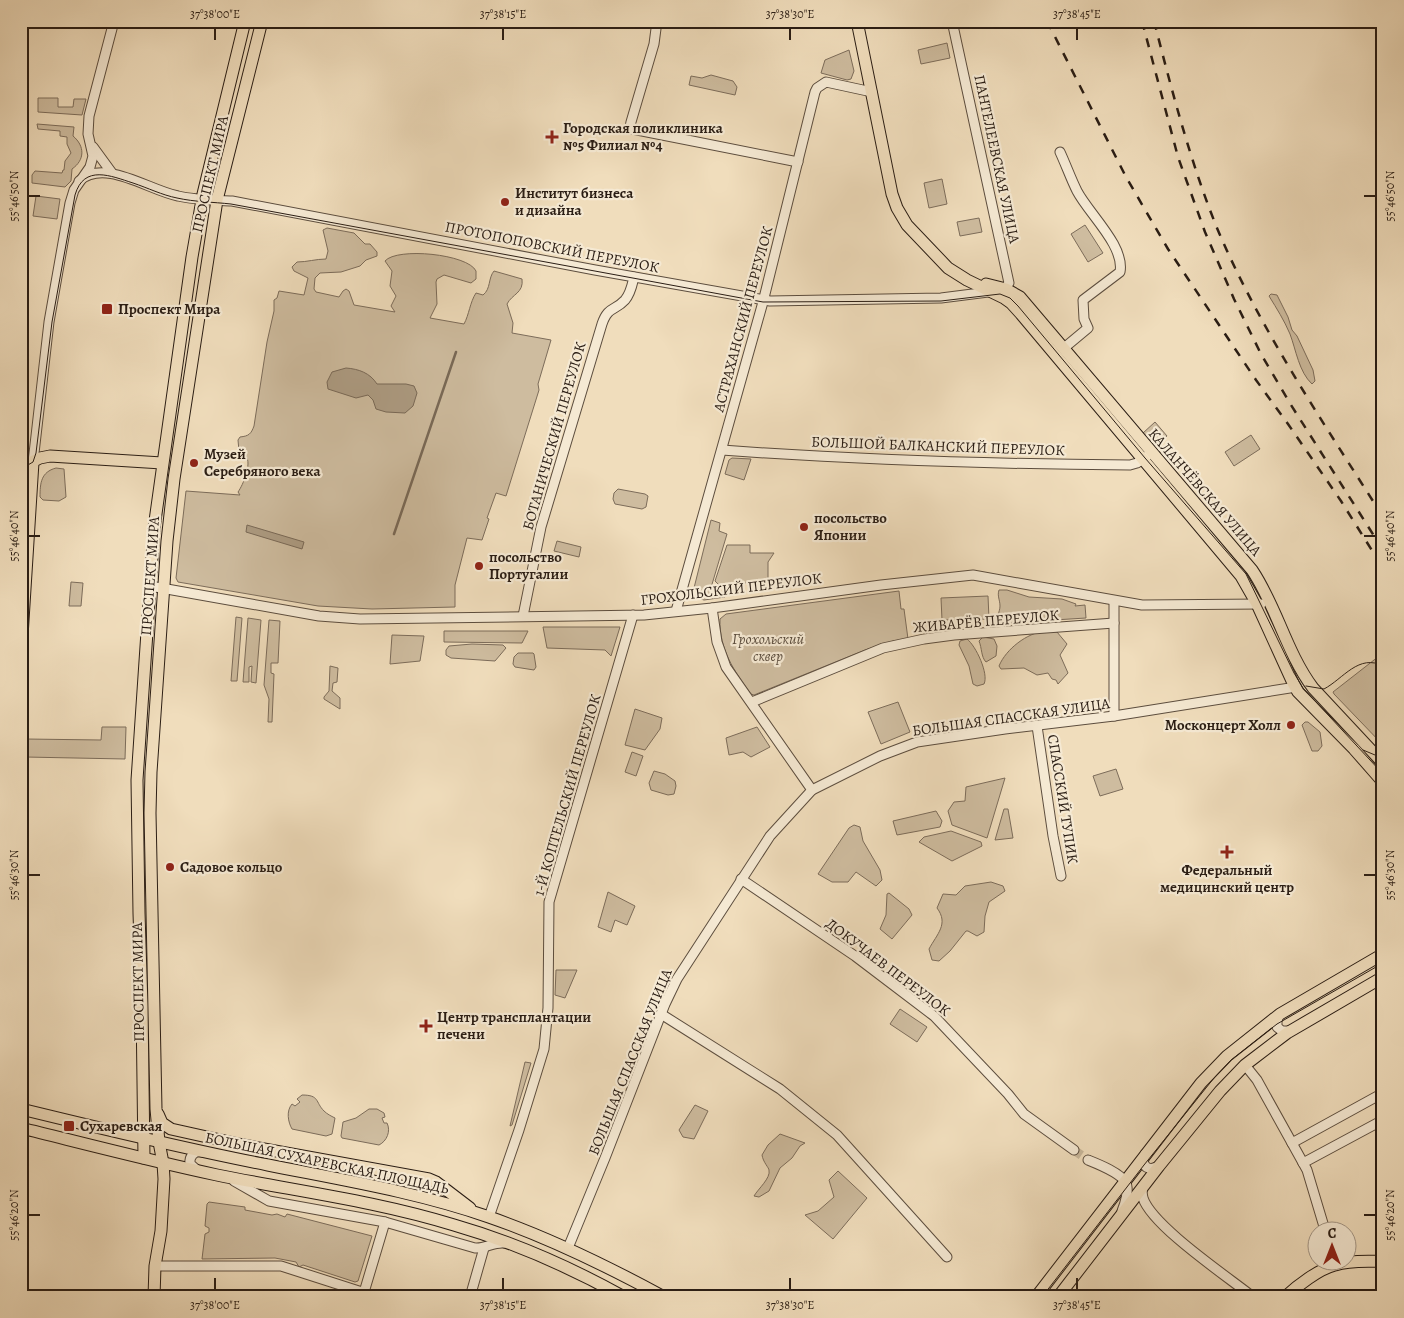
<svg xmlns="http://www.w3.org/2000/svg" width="1404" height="1318" viewBox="0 0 1404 1318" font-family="Alegreya,serif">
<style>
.green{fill:#cebc9f;stroke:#7c6c5a}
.water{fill:#ad9c83;stroke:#796957}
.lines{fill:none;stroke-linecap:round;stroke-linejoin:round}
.stream{stroke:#796957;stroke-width:2.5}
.minor-tunnel{stroke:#c8b79a;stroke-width:9;stroke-dasharray:9 4.5;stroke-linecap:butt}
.minor-casing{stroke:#5c4d3e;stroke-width:11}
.major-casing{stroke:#2a1d14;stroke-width:13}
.minor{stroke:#f5e9d3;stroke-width:9}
.major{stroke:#f0ddbc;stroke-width:11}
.tram{stroke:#2a1d14;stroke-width:1}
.rail{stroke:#2a1d14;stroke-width:2.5;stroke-dasharray:9 9;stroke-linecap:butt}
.ticks{fill:none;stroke:#2a1d14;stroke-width:2}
.poi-dot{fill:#8f2418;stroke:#f5e9d3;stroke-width:2}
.labels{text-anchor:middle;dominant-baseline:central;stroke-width:4.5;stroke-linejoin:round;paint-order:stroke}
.poi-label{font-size:15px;font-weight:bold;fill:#2a1d14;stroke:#f5e9d3;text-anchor:start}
.street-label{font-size:15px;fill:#2a1d14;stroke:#f5e9d3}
.park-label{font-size:15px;font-style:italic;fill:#5b4d3e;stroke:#f5e9d3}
.neatline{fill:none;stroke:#2a1d14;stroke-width:2}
.ticks-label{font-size:12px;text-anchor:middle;fill:#2a1d14}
</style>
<rect width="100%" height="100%" fill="#f0ddbc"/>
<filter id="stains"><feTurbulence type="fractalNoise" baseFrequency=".004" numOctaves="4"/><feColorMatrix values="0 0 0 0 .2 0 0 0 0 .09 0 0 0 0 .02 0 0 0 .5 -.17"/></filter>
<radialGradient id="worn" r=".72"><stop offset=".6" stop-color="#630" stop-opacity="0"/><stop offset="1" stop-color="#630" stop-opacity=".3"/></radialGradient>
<g class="green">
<path d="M947,43L950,58L921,64L918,50Z"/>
<path d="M849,50L854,71L851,79L847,80L821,73L825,60Z"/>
<path d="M711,75L733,81L737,87L735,95L689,85L691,76L702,78Z"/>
<path d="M38,98H58V107H73L74,99H86L82,115L38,112Z"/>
<path d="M37,124L74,127L73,136C85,146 85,160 72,169L71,181L65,187L32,183V175L35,171L62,173L63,170H64L65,161L71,153L67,144V137L60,136V131L38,129Z"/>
<path d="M942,179L947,204L929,208L924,183Z"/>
<path d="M36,196L60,199L57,219L33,216Z"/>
<path d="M979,218L982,232L960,236L957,222Z"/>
<path d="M1085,225L1103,253L1088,262L1071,234Z"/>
<path d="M327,228L354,233L365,244H370L377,252V256L366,260L360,266L341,272L320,273L315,278L314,289L316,292L339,297L343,291L346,289L349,291L354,305L395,312L391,306L396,296L390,286L392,271L385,261C397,247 468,254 476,271V279L471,283L444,275L437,279L436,282L437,304L430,318L464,324C469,315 470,302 476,293L483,295C491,289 488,278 494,271L522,279C524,293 512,294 507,304L513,323L512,333L551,340L538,384L539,390L506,496L496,493L487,518L489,519L482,540L467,538L455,585V607L372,609L318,606L178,582L176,578L186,491L240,495L238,492C243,485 252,464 246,456C246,456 239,452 239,451L238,440L240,437C249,436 251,434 254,426L267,342L274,311V300L277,298L279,291L304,295L308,278L294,271L292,267L297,262C307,262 316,259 326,259L328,251L323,230Z"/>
<path d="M1271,294L1277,295L1288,317L1292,330L1297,336L1313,370L1315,381L1312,384C1299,372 1296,350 1290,334C1284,320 1277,309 1269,296Z"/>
<path d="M1155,422L1167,436L1155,446L1143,433Z"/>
<path d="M1251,435L1260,449L1234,466L1225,452Z"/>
<path d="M732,458L751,459L744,480L725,474L729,460Z"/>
<path d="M56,468L64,469L66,497L59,501L43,500L40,497C40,483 41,472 56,468Z"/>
<path d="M618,489L645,494L648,496L646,507L642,509L615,504L613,499L614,493Z"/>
<path d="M711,520L720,523L719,531L727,534L710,591L717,594H726L725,597L704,600L694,597V588Z"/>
<path d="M557,541L581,547L579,557L554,551Z"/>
<path d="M727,545H750V553H774L768,562V581L719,585L715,581Z"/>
<path d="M71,582L83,583L81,606H69Z"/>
<path d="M999,590H1007L1029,597L1062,599L1076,604L1075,606L1085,605L1086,618L1054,620L1036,619L1005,624L997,623C996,617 1000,612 1000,606C1000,600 997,596 999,590Z"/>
<path d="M899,591L901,609H904L908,639L893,641L865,650L754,695L751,694C734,671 719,649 720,619L726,614Z"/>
<path d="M988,596L989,619L942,620L941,598Z"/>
<path d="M236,617L242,618L237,681H231Z"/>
<path d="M248,618L261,620L256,683L251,682L252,666L249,667V682H243Z"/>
<path d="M269,620L280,621L278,663H271V673L274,674L272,722H268L269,699L264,685Z"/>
<path d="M543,627H620L611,656L605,650L547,648Z"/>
<path d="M444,631H528L522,643L444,642Z"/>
<path d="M1045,631L1057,632L1067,644L1060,655L1068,673L1058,684L1056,680L1052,679L1048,673L1037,675L1024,668L1001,669L999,666C1006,649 1027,633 1045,631Z"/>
<path d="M392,635L424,636L420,661L390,664Z"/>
<path d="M983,637L994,639L997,646L996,656L986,662C981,657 982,648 979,641Z"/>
<path d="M967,639C976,646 989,674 984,684L977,686L973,684L969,666L959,645L960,641Z"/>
<path d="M472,644L503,645L506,648L495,661L451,658L446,655V650L449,646Z"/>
<path d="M518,653H533L534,654L536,667L534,670L515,667L513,664L514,657Z"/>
<path d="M1383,653V745L1334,694L1333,692Z"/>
<path d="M330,666L338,668L337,682L333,683L332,691L340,698V709L324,699V697L329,691Z"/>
<path d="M898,702L910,732L881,744L868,712Z"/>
<path d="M635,709L662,718L660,729L645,750L625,745Z"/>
<path d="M1305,722H1308L1320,732L1322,746L1318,751H1312L1302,725Z"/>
<path d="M102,727H126L125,759L25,757L26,739L101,740Z"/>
<path d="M757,727L770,747L751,757L743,752L729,755L726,738Z"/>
<path d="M632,752L643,756L636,776L625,772Z"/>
<path d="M1116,769L1123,789L1100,796L1093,776Z"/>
<path d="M654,771L665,774L675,781L676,786L674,794L668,795L651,790L649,783Z"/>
<path d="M1005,778L987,838L952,825L948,811L954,802L965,801L966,787Z"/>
<path d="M1004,809H1008L1013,838L995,840Z"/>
<path d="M936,811L942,821L940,827L897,835L893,821Z"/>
<path d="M854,825L860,827L863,841L880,870L882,880L876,886L856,872L848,882H832L818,874L849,828Z"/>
<path d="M951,831L981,842L982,846L952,861L919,842L924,837Z"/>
<path d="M991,882L1003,886L1005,891L989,902L985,916L984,932L977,936L968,931H966L950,951L939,961L932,960L929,949C937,934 949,924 937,908L943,894L956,895L965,886Z"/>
<path d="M608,892L635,906L627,925L615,920L611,932L598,927Z"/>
<path d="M889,893L909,909L912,915L892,939L880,929L886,915L887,894Z"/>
<path d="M556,970H577L565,998L555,995Z"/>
<path d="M900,1009L927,1027L917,1042L890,1024Z"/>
<path d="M525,1062L531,1063L512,1125L510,1126Z"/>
<path d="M302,1095C320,1095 315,1102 324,1111C327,1114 331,1116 335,1118L332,1134L326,1136L292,1129C288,1122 286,1111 292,1104L295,1106L300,1102L297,1099Z"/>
<path d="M695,1105L708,1111L694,1139L683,1137L679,1130Z"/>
<path d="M369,1109H377L384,1113L385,1117L382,1118L384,1123H387C391,1131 387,1141 379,1145L342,1138L341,1136L343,1122L356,1118Z"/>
<path d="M780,1134L805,1143L800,1146L792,1158L780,1168L769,1191L759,1197L754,1196C758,1189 771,1178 769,1170C769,1168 763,1162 762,1155L768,1145Z"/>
<path d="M838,1171L867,1198L833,1239L805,1215L818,1211L834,1197L829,1180Z"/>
<path d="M209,1202L245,1207V1210L272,1215L277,1214L285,1217L287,1214L372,1236L358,1281L355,1282L303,1265L299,1267L296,1262L275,1258L202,1259L205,1234L209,1232V1228L205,1226L207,1204Z"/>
</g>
<g class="water">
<path d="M346,368C359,369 370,373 377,384H406L414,386L417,393L413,406L405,413L386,412L376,409L373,400L368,395L356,398L328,389L327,382L332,372Z"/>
<path d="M247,525L304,542L302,549L246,532Z"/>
</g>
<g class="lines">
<path class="stream" d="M394,534L456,352"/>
<path class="minor-tunnel" d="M1074,1150L1088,1160"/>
<defs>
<g id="minor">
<path d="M657,21L654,44L631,122L630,127L632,129L798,162"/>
<path d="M93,147L112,173"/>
<path d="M1060,152C1066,165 1071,179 1077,191C1089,214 1125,246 1120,272L1083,300L1084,319L1088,328L1064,348"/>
<path d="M79,181C105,158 148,190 178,196C195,200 214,200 232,201L595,270L770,301L941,298L1004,290L1009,283L952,21"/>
<path d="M722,450C858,460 994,464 1130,465L1137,463L1147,456"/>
<path d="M33,462L49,322L70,203L74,190L90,167L93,156L88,134L89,116L114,21"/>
<path d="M150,586L319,616L360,619L644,615L712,608L881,585L973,575L1142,605L1261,604"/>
<path d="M1114,601V716"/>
<path d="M712,608L717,642L726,667L812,790"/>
<path d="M676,611L763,302L815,92L817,88L826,82L872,92"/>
<path d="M523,616L541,527L602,324C608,306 615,311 625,300C631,293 632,285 634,277"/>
<path d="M752,702L883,648L924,639L954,635L1114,623"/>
<path d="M1037,726L1053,836L1061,876"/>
<path d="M741,879L855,956L934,1016L1008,1094L1024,1114L1074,1150"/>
<path d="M661,1014L780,1089L837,1135L947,1257"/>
<path d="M1279,1015L1277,1021V1027L1282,1031H1290"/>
<path d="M1245,1065L1257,1080L1307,1170L1325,1230"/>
<path d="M1292,1143L1383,1093"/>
<path d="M1145,1154L1143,1162L1146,1167L1151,1169L1159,1166"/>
<path d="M1088,1160C1098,1164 1121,1173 1126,1183C1129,1191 1125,1204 1122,1211"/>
<path d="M1303,1163L1383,1120"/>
<path d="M197,1170L190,1164C189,1156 194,1151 202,1152"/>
<path d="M234,1181L269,1201L385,1222L475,1248C485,1249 493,1242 504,1243"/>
<path d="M1143,1186C1142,1190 1142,1194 1143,1198C1152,1226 1228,1277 1253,1297"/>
<path d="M489,1217L519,1130L544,1049L548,1008L549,902L633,615"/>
<path d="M568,1248L605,1158L665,1004L677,979L770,836L812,790L880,756L917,742L1005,729L1114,716L1296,687"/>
<path d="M155,1266H281L362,1292L365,1289L385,1222"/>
<path d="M470,1297L484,1248"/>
</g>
<g id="major">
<path d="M857,21L892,194L897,208L907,225L948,268L967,280L1004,298L1011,303L1021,314L1241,576L1257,604L1293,683L1298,692L1354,749L1383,782"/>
<path d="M986,284L1006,289L1020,297L1252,570C1277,607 1286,652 1313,688L1383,763"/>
<path d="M21,467L40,458L50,456L162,463"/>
<path d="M21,652L33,462"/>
<path d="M21,1109C103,1129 185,1149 268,1165C343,1180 417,1192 489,1217C550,1238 607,1266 664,1297"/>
<path d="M158,1114L162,1123L171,1129L243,1145L429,1179L436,1182L470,1208"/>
<path d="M21,1128C86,1144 151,1161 217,1175C296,1191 376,1201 454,1225C513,1242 570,1267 624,1297"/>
<path d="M144,1158L142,1006L139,913L137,780L154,528L192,257L203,194L245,21"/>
<path d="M154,1297L155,1266L161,1231L164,1179L163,1163L159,1142L156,1109L150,813L151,772L167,541L174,479L217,200L262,21"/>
<path d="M1036,1297L1201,1083L1227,1056L1280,1014L1383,954"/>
<path d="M1058,1297L1159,1166L1220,1091L1245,1065L1287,1033L1383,977"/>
<path d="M1285,1297C1297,1286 1319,1269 1335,1265C1350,1260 1367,1262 1383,1261"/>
</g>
</defs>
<use href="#minor" class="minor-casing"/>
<use href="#major" class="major-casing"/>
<use href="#minor" class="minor"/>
<use href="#major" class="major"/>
<g class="tram">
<path d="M21,469L33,462L36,453L52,322L75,195C84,164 111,176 133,183C148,188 162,195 177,198C195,202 213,202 231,204L763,302L941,301L1000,294L1010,298L1018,306L1145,458L1246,574L1294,673L1303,688L1383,774"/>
<path d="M1306,686L1324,689C1343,679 1359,653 1383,666"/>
<path d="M1363,750L1375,755L1383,752"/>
<path d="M1042,1297L1144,1165L1214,1078L1231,1060L1277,1024L1383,963"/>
</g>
<g class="rail">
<path d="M1047,21L1126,177L1168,249L1256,380L1288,424L1341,501L1383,568"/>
<path d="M1142,21L1178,157L1205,232L1234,299L1261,354L1291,405L1383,550"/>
<path d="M1154,21C1172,91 1190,161 1217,228C1260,330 1324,423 1383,517"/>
</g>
</g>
<path class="ticks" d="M215,28V40M503,28V40M790,28V40M1077,28V40M28,196H40M1364,196H1376M28,536H40M1364,536H1376M28,875H40M1364,875H1376M28,1215H40M1364,1215H1376M215,1278V1290M503,1278V1290M790,1278V1290M1077,1278V1290"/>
<g class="poi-dot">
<path d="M549.5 129.5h5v5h5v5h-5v5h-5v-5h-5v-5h5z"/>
<circle cx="505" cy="202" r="5"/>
<rect x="101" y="303" width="12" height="12" rx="2.5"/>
<circle cx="194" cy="463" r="5"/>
<circle cx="804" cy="527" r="5"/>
<circle cx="479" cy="566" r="5"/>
<circle cx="1291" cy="725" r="5"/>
<path d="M1224.5 844.5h5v5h5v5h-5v5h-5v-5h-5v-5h5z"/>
<circle cx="170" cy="867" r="5"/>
<path d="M423.5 1018.5h5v5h5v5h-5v5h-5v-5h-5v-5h5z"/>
<rect x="63" y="1120" width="12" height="12" rx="2.5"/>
</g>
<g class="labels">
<g class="poi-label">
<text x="563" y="128">Городская поликлиника<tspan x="563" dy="17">№5 Филиал №4</tspan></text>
<text x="515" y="193">Институт бизнеса<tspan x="515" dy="17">и дизайна</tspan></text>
<text x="118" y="309">Проспект Мира</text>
<text x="204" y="454">Музей<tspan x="204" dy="17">Серебряного века</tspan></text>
<text x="814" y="518">посольство<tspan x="814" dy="17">Японии</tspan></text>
<text x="489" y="557">посольство<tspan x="489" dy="17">Португалии</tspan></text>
<text x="1281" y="725" text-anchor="end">Москонцерт Холл</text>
<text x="180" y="867">Садовое кольцо</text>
<text x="1227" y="870" text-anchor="middle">Федеральный<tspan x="1227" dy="17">медицинский центр</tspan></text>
<text x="437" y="1017">Центр трансплантации<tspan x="437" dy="17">печени</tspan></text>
<text x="80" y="1126">Сухаревская</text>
</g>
<g class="street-label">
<text transform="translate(997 159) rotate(78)">ПАНТЕЛЕЕВСКАЯ УЛИЦА</text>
<text transform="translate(210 174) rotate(-77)">ПРОСПЕКТ МИРА</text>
<text transform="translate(552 247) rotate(11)">ПРОТОПОПОВСКИЙ ПЕРЕУЛОК</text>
<text transform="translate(743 319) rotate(-75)">АСТРАХАНСКИЙ ПЕРЕУЛОК</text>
<text transform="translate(554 436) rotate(-74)">БОТАНИЧЕСКИЙ ПЕРЕУЛОК</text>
<text transform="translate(938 446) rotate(2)">БОЛЬШОЙ БАЛКАНСКИЙ ПЕРЕУЛОК</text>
<text transform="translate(1205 492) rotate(49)">КАЛАНЧЁВСКАЯ УЛИЦА</text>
<text transform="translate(150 576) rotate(-86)">ПРОСПЕКТ МИРА</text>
<text transform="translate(731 589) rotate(-7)">ГРОХОЛЬСКИЙ ПЕРЕУЛОК</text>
<text transform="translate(986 621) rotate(-5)">ЖИВАРЁВ ПЕРЕУЛОК</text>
<text transform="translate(1011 717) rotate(-8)">БОЛЬШАЯ СПАССКАЯ УЛИЦА</text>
<text transform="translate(567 795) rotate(-74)">1-Й КОПТЕЛЬСКИЙ ПЕРЕУЛОК</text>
<text transform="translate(1063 799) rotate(81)">СПАССКИЙ ТУПИК</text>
<text transform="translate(888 967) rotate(37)">ДОКУЧАЕВ ПЕРЕУЛОК</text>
<text transform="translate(138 982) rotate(-91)">ПРОСПЕКТ МИРА</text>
<text transform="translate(630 1062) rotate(-68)">БОЛЬШАЯ СПАССКАЯ УЛИЦА</text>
<text transform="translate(327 1163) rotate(12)">БОЛЬШАЯ СУХАРЕВСКАЯ ПЛОЩАДЬ</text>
</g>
<g class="park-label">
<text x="768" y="639">Грохольский<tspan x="768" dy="17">сквер</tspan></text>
</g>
</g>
<rect width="1404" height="1318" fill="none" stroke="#f0ddbc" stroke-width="55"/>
<g transform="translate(1332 1246)"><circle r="24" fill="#f5e9d3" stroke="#a49787"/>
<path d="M0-4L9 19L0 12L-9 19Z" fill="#8f2418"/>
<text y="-8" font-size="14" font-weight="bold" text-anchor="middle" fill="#2a1d14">С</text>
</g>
<rect x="28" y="28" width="1348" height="1262" class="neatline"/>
<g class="ticks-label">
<text x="215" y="18">37°38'00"E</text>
<text x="503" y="18">37°38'15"E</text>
<text x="790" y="18">37°38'30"E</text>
<text x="1077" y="18">37°38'45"E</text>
<text transform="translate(14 196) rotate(-90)" y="4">55°46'50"N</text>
<text transform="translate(1390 196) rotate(-90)" y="4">55°46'50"N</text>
<text transform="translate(14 536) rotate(-90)" y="4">55°46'40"N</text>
<text transform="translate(1390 536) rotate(-90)" y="4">55°46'40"N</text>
<text transform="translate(14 875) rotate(-90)" y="4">55°46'30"N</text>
<text transform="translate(1390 875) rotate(-90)" y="4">55°46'30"N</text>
<text transform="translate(14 1215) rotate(-90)" y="4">55°46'20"N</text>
<text transform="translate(1390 1215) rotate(-90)" y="4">55°46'20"N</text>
<text x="215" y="1309">37°38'00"E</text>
<text x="503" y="1309">37°38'15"E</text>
<text x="790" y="1309">37°38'30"E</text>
<text x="1077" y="1309">37°38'45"E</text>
</g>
<rect width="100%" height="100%" filter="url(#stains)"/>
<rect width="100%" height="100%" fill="url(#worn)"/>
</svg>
